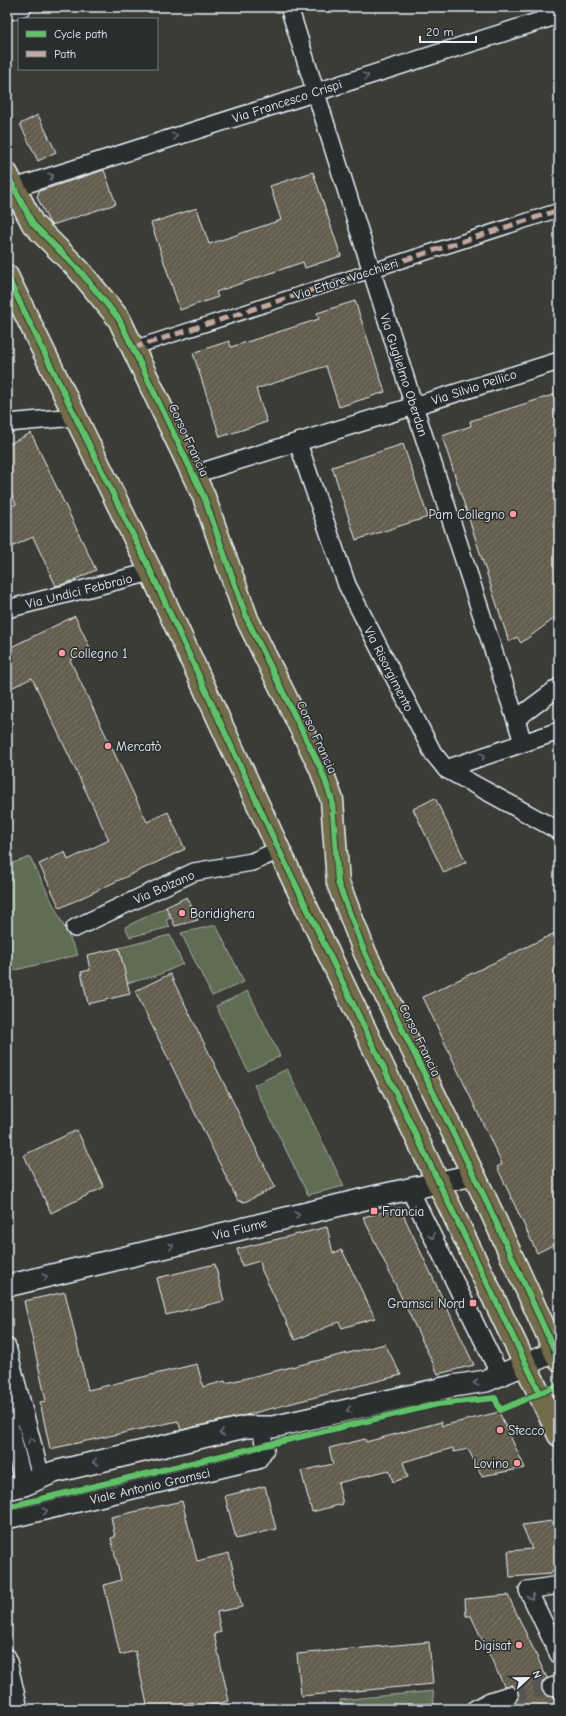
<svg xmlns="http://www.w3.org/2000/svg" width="566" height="1716" viewBox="0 0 566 1716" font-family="'Comic Neue',sans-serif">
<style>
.green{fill:#616c53;stroke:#a4aea6}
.building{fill:url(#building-hatch);stroke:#e8f1f8}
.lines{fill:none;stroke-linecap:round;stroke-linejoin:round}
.minor-tunnel{stroke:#555654;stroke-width:17;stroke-dasharray:17 8;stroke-linecap:butt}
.pedestrian-casing{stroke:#e8f1f8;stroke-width:16}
.minor-casing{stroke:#e8f1f8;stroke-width:20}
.tertiary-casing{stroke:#e8f1f8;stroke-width:24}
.primary-casing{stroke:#e8f1f8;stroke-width:25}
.pedestrian{stroke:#2a2d2e;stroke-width:13}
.minor{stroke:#2a2d2e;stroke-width:17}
.tertiary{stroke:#2a2d2e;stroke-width:21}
.primary{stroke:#736c4b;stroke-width:22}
.quiet{stroke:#c3a89e;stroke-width:5;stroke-dasharray:10 5;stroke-linecap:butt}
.cycleway-casing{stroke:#2a2d2e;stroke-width:8}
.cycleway{stroke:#61c268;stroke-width:6}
.oneway{stroke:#6c7275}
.poi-dot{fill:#ff9aa2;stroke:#2a2d2e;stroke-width:1.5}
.labels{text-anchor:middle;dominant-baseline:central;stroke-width:3;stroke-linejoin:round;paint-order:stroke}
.street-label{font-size:13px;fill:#e8f1f8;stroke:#2a2d2e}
.poi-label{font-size:13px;fill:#e8f1f8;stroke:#2a2d2e;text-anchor:start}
</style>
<defs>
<pattern id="building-hatch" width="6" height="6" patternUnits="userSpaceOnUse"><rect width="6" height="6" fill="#645d4d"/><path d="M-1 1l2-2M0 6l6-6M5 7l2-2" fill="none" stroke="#7a7567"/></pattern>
</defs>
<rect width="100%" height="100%" fill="#3b3b37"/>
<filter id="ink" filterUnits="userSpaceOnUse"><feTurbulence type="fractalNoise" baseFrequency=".025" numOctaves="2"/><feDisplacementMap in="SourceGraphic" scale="8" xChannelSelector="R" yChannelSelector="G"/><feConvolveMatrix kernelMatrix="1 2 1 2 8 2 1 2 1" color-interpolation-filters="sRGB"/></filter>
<g filter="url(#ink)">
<g class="green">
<path d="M30,857L78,955L7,972V865Z"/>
<path d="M166,907L171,918L166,920L170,927L130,937L125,927Z"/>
<path d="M216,925L244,982L212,996L181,933Z"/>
<path d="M170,935L183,964L156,976L127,983L119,948Z"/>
<path d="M248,991L280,1056L248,1071L216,1006Z"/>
<path d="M287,1069L344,1186L308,1195L254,1085Z"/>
<path d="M433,1691L434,1703L368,1709H341L340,1700Z"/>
</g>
<g class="building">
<path d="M38,115L56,152L38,161L20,124Z"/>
<path d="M104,170L116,204L52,225L49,222L37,197L39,191Z"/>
<path d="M313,172L341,256L305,268L303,262L216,292L218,297L180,310L151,223L197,208L209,244L281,220L270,186Z"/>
<path d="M355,301L385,392L339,407L326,366L256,389L267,422L220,437L193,353L229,341L231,347L319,319L317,313Z"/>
<path d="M559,393V615L521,643L517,637L509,642L442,436L471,426L470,421Z"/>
<path d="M31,433L96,570L67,583L56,586L33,537L7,549V508L16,504L7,485V445Z"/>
<path d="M403,444L428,517L356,540L332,467Z"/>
<path d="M75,616L91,650L70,660L147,822L168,812L185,849L60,908L39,864L65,852L68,860L109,840L32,678L7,690V649Z"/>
<path d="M435,798L466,862L444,873L413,809Z"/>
<path d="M187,897L198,920L175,926L166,907Z"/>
<path d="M559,931V1242L537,1253L497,1167L502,1164L423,997Z"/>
<path d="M119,948L130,994L88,1004L81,972L90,970L87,955Z"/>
<path d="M170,974L275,1187L245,1202L238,1201L135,991Z"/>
<path d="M77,1130L104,1187L51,1213L24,1155Z"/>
<path d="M400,1208L474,1365L438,1374L363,1217Z"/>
<path d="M327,1227L333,1253L342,1250L375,1318L342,1328L339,1322L295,1340L262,1271L260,1261L242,1266L237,1249Z"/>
<path d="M215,1264L224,1301L166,1315L157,1278Z"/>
<path d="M65,1292L88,1390L197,1364L203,1387L225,1381L226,1383L385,1344L401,1375L246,1415L181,1430L178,1421L50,1449L40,1402L46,1401L24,1301Z"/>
<path d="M499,1412L525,1468L482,1476L468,1449L454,1452L453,1448L403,1462L408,1477L393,1482L389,1470L338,1483L343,1504L312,1512L301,1471L333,1464L329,1448L365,1439L366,1442L441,1422L442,1426Z"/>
<path d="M265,1486L276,1529L236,1539L225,1496Z"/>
<path d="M182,1501L197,1561L229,1553L242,1607L217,1612L221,1632L214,1634L229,1701L195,1709L193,1702L164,1709H148L135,1651L120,1655L104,1585L121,1580L111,1538L115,1537L111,1517Z"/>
<path d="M552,1521L559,1537V1561L551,1574L510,1577L508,1551L532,1549L522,1525Z"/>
<path d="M508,1595L547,1678L542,1684L541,1690L548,1696H555L559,1704V1709H515L513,1704L519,1698L518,1692L512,1685L504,1686L471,1616H466L465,1599Z"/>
<path d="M429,1642L433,1684L301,1696L297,1654Z"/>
</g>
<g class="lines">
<path class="minor-tunnel" d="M509,1695L551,1687"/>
<defs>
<path id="pedestrian" d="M133,348L559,210"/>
<g id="minor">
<path d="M289,7L414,406L523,742"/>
<path d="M7,12L23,7"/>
<path d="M14,188L559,15"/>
<path d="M7,423L75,417"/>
<path d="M298,443L347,585L433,753L446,769L559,831"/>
<path d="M208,470L559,361"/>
<path d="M7,609L151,572"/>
<path d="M516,719L559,687"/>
<path d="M446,769L559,731"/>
<path d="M75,928L194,872L252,862L279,850"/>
<path d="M409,1188L500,1375"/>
<path d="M7,1347L41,1477"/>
<path d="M21,1403L9,1424L24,1485"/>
<path d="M7,1520L258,1460L265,1449L261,1427"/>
<path d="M559,1585L528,1590L559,1655"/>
<path d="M7,1657L19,1709"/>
<path d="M551,1687L559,1685"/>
<path d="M475,1709L490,1701L509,1695"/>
</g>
<g id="tertiary">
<path d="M7,1286L373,1197L473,1175"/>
<path d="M7,1489L24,1485L54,1472L245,1427H273L453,1386L486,1381L559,1350"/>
</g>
<g id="primary">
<path d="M7,174L33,224L79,270L119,319L204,497L247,619L321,769L332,800L338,883L365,953L484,1196L559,1360"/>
<path d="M7,276L151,572L279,850L559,1435"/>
</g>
</defs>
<use href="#pedestrian" class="pedestrian-casing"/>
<use href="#minor" class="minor-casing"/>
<use href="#tertiary" class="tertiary-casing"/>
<use href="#primary" class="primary-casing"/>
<use href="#pedestrian" class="pedestrian"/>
<use href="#minor" class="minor"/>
<use href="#tertiary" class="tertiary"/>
<use href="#primary" class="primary"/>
<path class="quiet" d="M133,348L559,210"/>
<defs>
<g id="cycleway">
<path d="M7,174L33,224L79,270L119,319L204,497L247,619L321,769L332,800L338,883L365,953L484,1196L559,1360"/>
<path d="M7,276L151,572L279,850L540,1393"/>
<path d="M7,1507L438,1404L495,1398L500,1410L559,1385"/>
</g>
</defs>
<use href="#cycleway" class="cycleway-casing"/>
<use href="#cycleway" class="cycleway"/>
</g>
<defs><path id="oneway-chevron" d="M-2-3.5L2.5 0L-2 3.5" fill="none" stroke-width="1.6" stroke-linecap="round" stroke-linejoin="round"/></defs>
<g class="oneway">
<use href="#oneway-chevron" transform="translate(366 76) rotate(-18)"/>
<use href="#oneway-chevron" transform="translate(175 136) rotate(-18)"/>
<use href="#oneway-chevron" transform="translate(51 176) rotate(-18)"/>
<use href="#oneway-chevron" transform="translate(483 756) rotate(-19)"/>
<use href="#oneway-chevron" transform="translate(297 1215) rotate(-14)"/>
<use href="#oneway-chevron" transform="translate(432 1236) rotate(64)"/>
<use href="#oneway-chevron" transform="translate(171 1246) rotate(-14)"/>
<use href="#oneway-chevron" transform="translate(45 1277) rotate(-14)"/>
<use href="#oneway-chevron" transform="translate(476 1383) rotate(171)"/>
<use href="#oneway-chevron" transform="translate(349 1410) rotate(167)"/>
<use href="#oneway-chevron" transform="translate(222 1433) rotate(167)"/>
<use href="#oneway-chevron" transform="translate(31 1440) rotate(-105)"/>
<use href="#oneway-chevron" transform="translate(95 1462) rotate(167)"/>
<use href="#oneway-chevron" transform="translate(45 1511) rotate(-13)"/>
<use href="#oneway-chevron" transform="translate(531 1597) rotate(64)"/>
</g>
</g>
<g class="poi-dot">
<circle cx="513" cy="514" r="4"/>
<circle cx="62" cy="653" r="4"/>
<circle cx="108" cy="746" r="4"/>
<circle cx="182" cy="913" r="4"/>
<rect x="370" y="1207" width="8" height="8" rx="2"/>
<rect x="469" y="1299" width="8" height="8" rx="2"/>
<circle cx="500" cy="1430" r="4"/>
<circle cx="517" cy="1463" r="4"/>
<circle cx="519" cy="1645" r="4"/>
</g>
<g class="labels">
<g class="street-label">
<text transform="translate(287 101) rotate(-18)">Via Francesco Crispi</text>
<text transform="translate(346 279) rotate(-18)">Via Ettore Vacchieri</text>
<text transform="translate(404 375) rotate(72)">Via Guglielmo Oberdan</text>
<text transform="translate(474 387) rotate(-18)">Via Silvio Pellico</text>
<text transform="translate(189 440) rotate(65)">Corso Francia</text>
<text transform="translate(79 591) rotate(-14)">Via Undici Febbraio</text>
<text transform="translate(389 669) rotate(63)">Via Risorgimento</text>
<text transform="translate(317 737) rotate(65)">Corso Francia</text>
<text transform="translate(164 887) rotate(-24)">Via Bolzano</text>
<text transform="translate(420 1040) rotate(64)">Corso Francia</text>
<text transform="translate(240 1229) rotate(-14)">Via Fiume</text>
<text transform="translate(150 1486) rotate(-13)">Viale Antonio Gramsci</text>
</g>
<g class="poi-label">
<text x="505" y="514" text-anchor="end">Pam Collegno</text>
<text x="70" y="653">Collegno 1</text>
<text x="116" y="746">Mercatò</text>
<text x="190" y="913">Boridighera</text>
<text x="382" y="1211">Francia</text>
<text x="465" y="1303" text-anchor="end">Gramsci Nord</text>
<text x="508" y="1430">Stecco</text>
<text x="509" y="1463" text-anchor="end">Lovino</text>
<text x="511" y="1645" text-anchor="end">Digisat</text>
</g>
</g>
<rect width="566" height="1716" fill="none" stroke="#2a2d2e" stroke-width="24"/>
<rect x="12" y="12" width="542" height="1692" fill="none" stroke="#e8f1f8" stroke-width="1.5" filter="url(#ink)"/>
<rect x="18" y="18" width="140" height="52" fill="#2a2d2e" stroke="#767b7f"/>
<rect x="26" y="31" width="20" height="6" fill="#61c268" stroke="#767b7f"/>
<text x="54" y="38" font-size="12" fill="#e8f1f8">Cycle path</text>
<rect x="26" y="51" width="20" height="6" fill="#c3a89e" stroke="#767b7f"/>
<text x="54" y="58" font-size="12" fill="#e8f1f8">Path</text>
<g transform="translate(528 1678) rotate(68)" stroke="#2a2d2e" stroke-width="3" paint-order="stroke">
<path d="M0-3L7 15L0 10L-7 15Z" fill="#e8f1f8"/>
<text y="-6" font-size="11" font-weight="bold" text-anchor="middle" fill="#e8f1f8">N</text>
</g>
<path d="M420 36v6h56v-6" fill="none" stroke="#e8f1f8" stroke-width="2"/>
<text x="426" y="36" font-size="12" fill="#e8f1f8" stroke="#2a2d2e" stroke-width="3" paint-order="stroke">20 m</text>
</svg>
